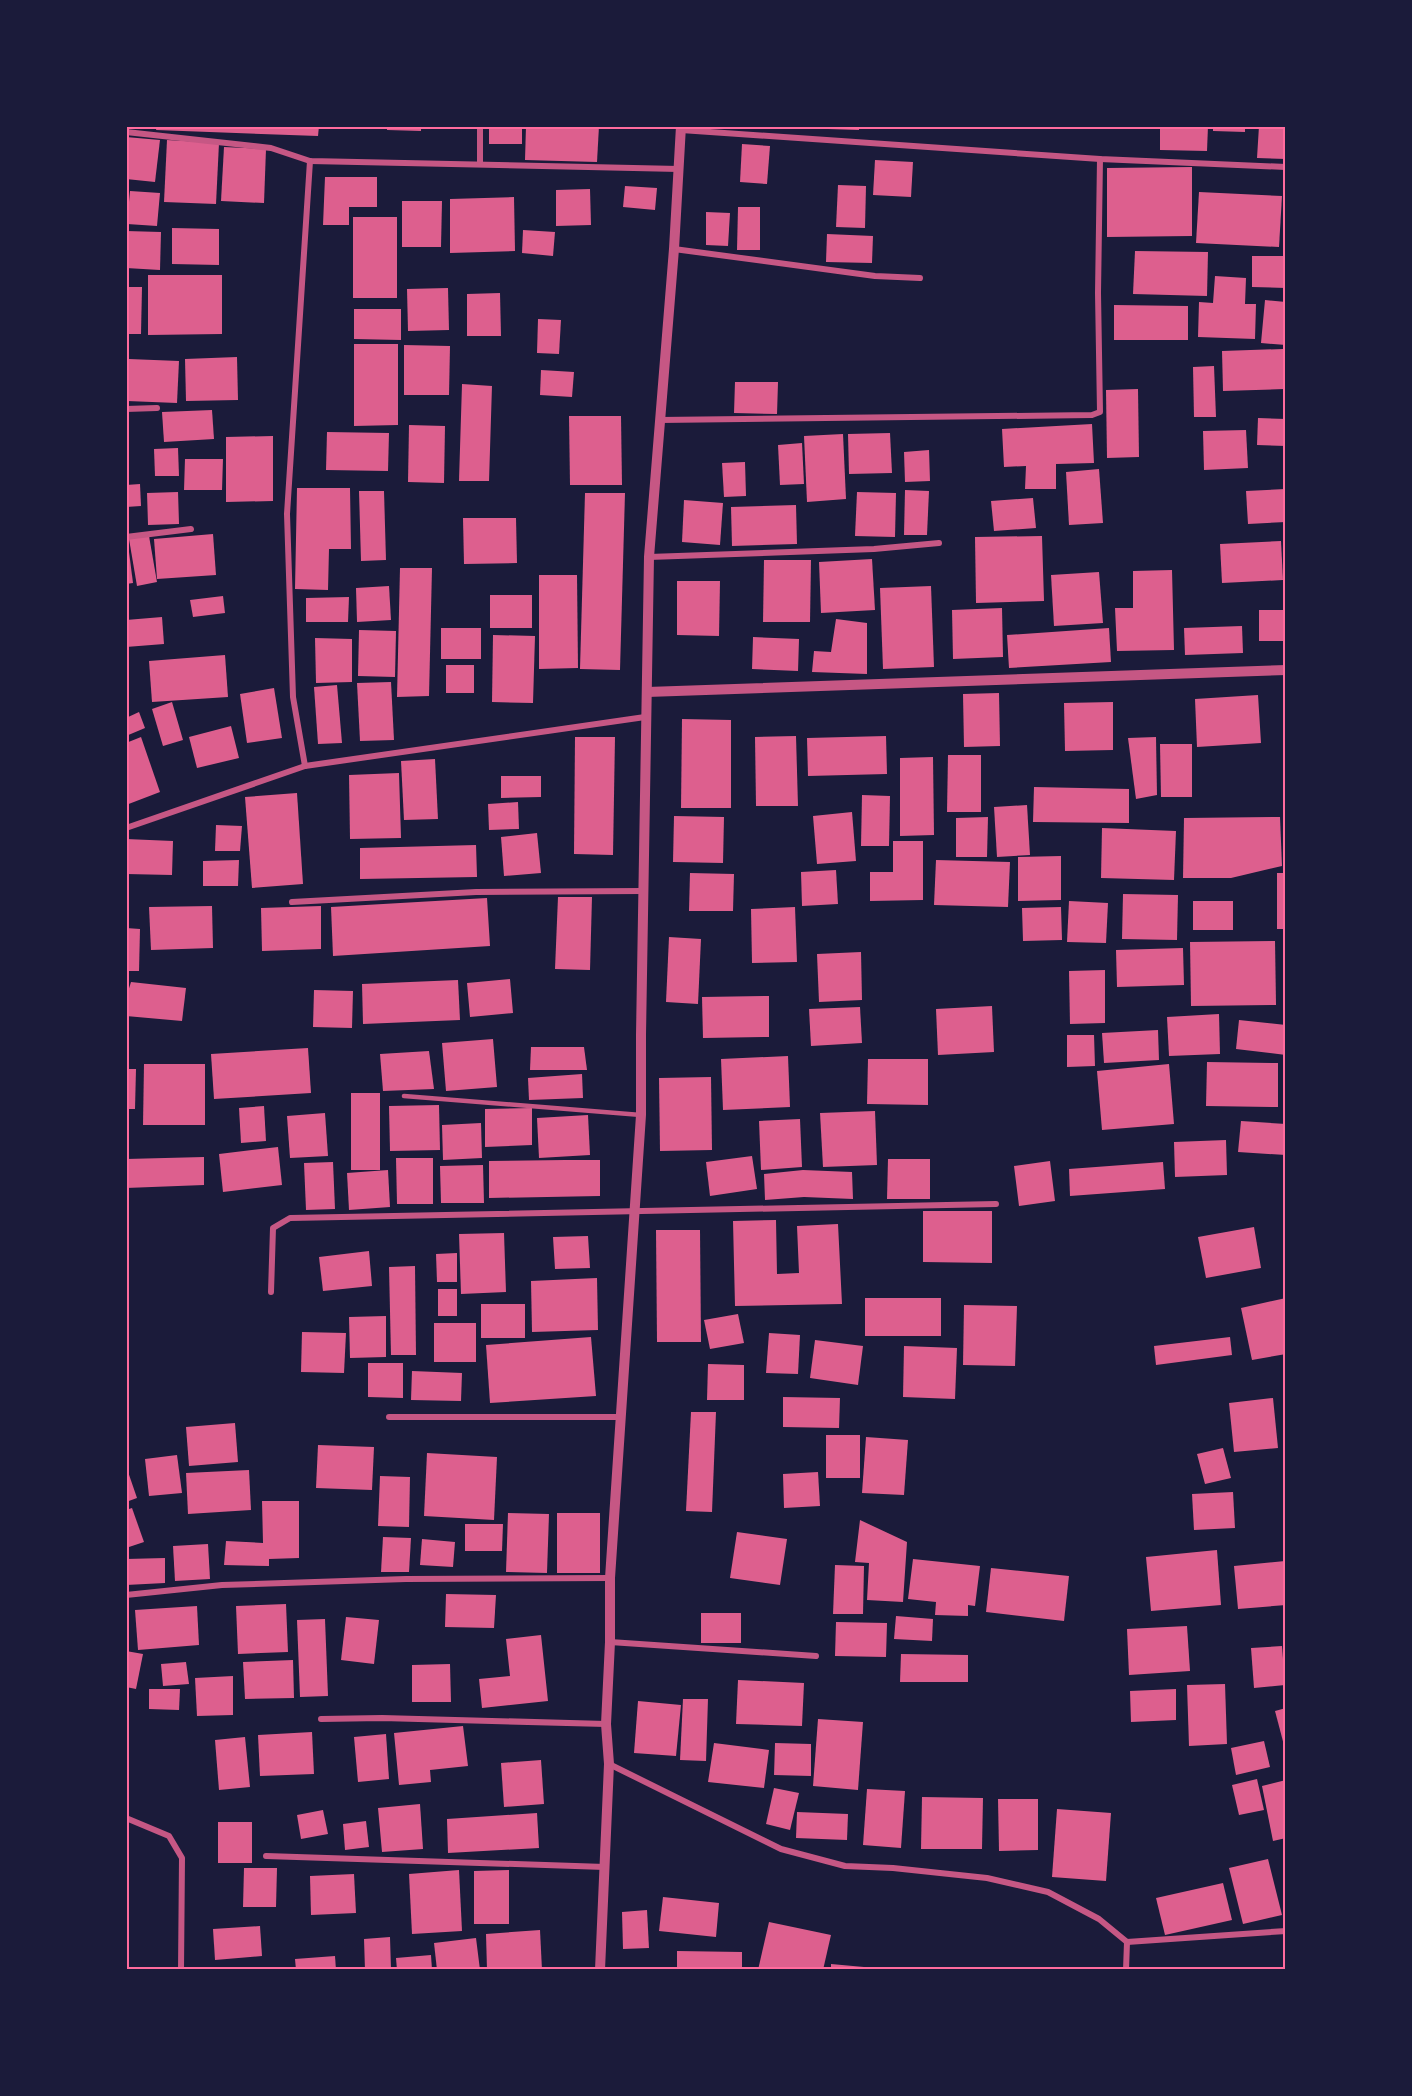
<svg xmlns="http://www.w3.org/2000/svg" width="1412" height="2096" viewBox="0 0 1412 2096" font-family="Overpass,sans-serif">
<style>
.building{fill:#dd5f8e}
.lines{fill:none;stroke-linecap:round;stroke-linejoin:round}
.service{stroke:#c65784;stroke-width:4.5}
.minor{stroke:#c65784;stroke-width:6}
.tertiary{stroke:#c65784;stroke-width:10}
.neatline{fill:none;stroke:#ff6b9d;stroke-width:2}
</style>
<rect width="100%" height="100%" fill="#1b1b3a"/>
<g class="building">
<path d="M157,126H319L318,136L156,130Z"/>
<path d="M387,126H421V131L387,130Z"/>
<rect x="489" y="126" width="33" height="18"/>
<path d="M526,126H599L597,162L525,160Z"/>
<path d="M797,126H859V130L797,128Z"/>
<path d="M1160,126H1208L1207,151L1160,150Z"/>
<path d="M1213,126H1245V132L1213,131Z"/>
<path d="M1259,126H1286V159L1257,158Z"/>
<path d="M126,137L160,140L155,182L126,179Z"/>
<path d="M167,140L219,143L216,204L164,202Z"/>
<path d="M742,144L770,146L767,184L740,182Z"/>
<path d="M224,147L266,149L264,203L221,201Z"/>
<path d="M875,160L913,162L911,197L873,195Z"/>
<path d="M1192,167V236L1107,237V168Z"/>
<path d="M325,177H377V207H349V225H323Z"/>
<path d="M838,185L866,186L865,228L836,227Z"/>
<path d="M625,186L657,188L655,210L623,207Z"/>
<path d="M590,189L591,225L556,226V190Z"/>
<path d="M130,191L160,193L157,226L127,224Z"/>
<path d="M1199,192L1282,196L1279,247L1196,243Z"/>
<path d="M514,197L515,251L450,253V199Z"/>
<path d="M402,201H442L441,247H402Z"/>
<path d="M738,207H760V250H737Z"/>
<path d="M706,212L730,213L728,246L706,245Z"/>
<rect x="353" y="217" width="44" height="81"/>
<path d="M172,228L219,229V265L172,264Z"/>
<path d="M523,230L555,232L553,256L522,253Z"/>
<path d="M126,231L161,232L160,270L126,268Z"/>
<path d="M827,234L873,236L872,263L826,262Z"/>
<path d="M1135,251L1208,252L1207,296L1133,294Z"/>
<path d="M1252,256H1286V288L1252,287Z"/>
<path d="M148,275H222V334L148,335Z"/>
<path d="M1215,276L1246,278L1245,304H1256L1255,339L1198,337L1199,302L1213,303Z"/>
<path d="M126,287H142L141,334H126Z"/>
<path d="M448,288L449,330L408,331L407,289Z"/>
<path d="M500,293L501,336H467V294Z"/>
<path d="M1265,300L1286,302V345L1261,343Z"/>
<path d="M1114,305L1188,306V340H1114Z"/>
<path d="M354,309H401V340L354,339Z"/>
<path d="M538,319L561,320L559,354L537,353Z"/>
<path d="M354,344H398V425L354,426Z"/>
<path d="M404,345L450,346L449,395H404Z"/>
<path d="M1283,349L1284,389L1223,391L1222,351Z"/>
<path d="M237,357L238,400L186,401L185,359Z"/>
<path d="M129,359L179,361L177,403L127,401Z"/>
<path d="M1214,366L1216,417H1194L1193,367Z"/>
<path d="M541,370L574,372L572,397L540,395Z"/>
<path d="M735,382H778L777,414L734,413Z"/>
<path d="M462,384L492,386L489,481H459Z"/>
<path d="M1138,389L1139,457L1107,458L1106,390Z"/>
<path d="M212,410L214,439L164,442L162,412Z"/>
<path d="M569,416H621L622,485H570Z"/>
<path d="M1258,418L1286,419V446L1257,445Z"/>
<path d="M1092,424L1094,463L1056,464V489H1025L1026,466L1004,467L1002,429Z"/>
<path d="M409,425L445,426L444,483L408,482Z"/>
<path d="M1246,430L1248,468L1204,470L1203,431Z"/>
<path d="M327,432L389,433L388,471L326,470Z"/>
<path d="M890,433L892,473L849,474L848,434Z"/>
<path d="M843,434L846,499L807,502L804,436Z"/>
<path d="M273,436V501L226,502V437Z"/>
<path d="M802,443L804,484L780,485L778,445Z"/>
<path d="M178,448L179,476H155L154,449Z"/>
<path d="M929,450L930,481L905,482L904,452Z"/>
<path d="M185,459H223L222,490H184Z"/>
<path d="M745,462L746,496L724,497L722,463Z"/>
<path d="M1099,469L1103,523L1069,525L1066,472Z"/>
<path d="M140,484L141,506L126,507V485Z"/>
<path d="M297,488H350L351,549H329L328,590L295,589Z"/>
<path d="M1285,489L1286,522L1248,524L1246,491Z"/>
<path d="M905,490L929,491L927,535H904Z"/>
<path d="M359,491H384L386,560L361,561Z"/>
<path d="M178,492L179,524L148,525L147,493Z"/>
<path d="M857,492L896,493L895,537L855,536Z"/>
<path d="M585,493H625L620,670L580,669Z"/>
<path d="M1033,498L1036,528L994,531L991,501Z"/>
<path d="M684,500L723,503L720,545L682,542Z"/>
<path d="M796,505L797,544L732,546L731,507Z"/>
<path d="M463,518H516L517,563L464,564Z"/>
<path d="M213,534L216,575L157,579L154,539Z"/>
<path d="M149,536L157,582L137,586L129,539Z"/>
<path d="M1042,536L1044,601L976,603L975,537Z"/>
<path d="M1281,541L1283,580L1222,583L1220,544Z"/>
<path d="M126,552H129L133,583L126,584Z"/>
<path d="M872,559L875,610L821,613L819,562Z"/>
<path d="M764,560H811L810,622H763Z"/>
<path d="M400,568H432L429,696L397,697Z"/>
<path d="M1172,570L1174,650L1117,651L1115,608H1133V571Z"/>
<path d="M1099,572L1103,623L1054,626L1051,575Z"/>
<path d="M539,575H577L578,668L539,669Z"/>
<path d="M677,581H720L719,636L677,635Z"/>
<path d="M389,586L391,620L357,622L356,588Z"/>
<path d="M931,586L934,667L883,669L880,588Z"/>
<rect x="490" y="595" width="42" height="33"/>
<path d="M223,596L225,613L193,617L190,600Z"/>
<path d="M349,597L348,622H306V598Z"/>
<path d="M1002,608L1003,657L953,659L952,610Z"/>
<rect x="1259" y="610" width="27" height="31"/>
<path d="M162,617L164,644L126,647V620Z"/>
<path d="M836,619L867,623V674L812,672L814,651L831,652Z"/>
<path d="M1242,626L1243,653L1185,655L1184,628Z"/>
<rect x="441" y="628" width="40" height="31"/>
<path d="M1109,628L1111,662L1009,668L1007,635Z"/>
<path d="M359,630L396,631L395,677L358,676Z"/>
<path d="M493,635L535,636L533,703L492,702Z"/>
<path d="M753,637L799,639L798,671L752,669Z"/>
<path d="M315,638L352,639V682L316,683Z"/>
<path d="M225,655L228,697L152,702L149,661Z"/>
<rect x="446" y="665" width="28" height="28"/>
<path d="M391,682L394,740L360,741L357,683Z"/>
<path d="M337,685L342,743L318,744L314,687Z"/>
<path d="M274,688L282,738L247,743L240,694Z"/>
<path d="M999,693L1000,746L964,747L963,694Z"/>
<path d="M1258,695L1261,743L1197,747L1195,699Z"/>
<path d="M172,702L183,740L163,746L152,709Z"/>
<path d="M1113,702V750L1065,751L1064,703Z"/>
<path d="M139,712L145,728L126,736V718Z"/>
<path d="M682,719L731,720V808H681Z"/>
<path d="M231,726L239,758L197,768L189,737Z"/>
<path d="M796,736L798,806H756L755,737Z"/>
<path d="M886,736L887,774L808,776L807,738Z"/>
<path d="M141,737L160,792L126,805V743Z"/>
<path d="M575,737H615L613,855L574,854Z"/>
<path d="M1156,737L1157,795L1136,799L1128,738Z"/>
<path d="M1160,744H1192V797H1161Z"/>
<path d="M948,755H981V812H947Z"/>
<path d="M933,757L934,835L900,836V758Z"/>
<path d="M435,759L438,819L404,820L401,761Z"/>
<path d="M399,773L401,838L350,839L349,775Z"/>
<path d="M501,776H541V797L501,798Z"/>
<path d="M1034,787L1129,789V823L1033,822Z"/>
<path d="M297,793L303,884L252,888L245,797Z"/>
<path d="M862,795L890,796L889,846H861Z"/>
<path d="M518,802L519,829L489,830L488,804Z"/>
<path d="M1027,805L1030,855L997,857L994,807Z"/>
<path d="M852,812L856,861L817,864L813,816Z"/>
<path d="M674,816L724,817L723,863L673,862Z"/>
<path d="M988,817L987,857H956V818Z"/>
<path d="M1280,817L1282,866L1231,878H1183L1184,818Z"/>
<path d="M216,825L242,826L240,851H215Z"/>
<path d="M1102,828L1176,831L1174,880L1101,878Z"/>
<path d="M537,833L541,873L504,876L501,837Z"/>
<path d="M126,839L173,841L172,875L126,874Z"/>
<path d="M893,841H923V900L870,901V872H893Z"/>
<path d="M476,845L477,877L360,879V848Z"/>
<path d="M1061,856V900L1018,901V857Z"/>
<path d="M239,860L238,886H203V861Z"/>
<path d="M936,860L1010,862L1008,907L934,905Z"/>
<path d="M836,870L838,904L802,906L801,872Z"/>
<path d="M690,873L734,874L733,911H689Z"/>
<rect x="1277" y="873" width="9" height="56"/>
<path d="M1123,894L1178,895L1177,940L1122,939Z"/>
<path d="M558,897H592L590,970L555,969Z"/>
<path d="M487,898L490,946L333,956L331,907Z"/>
<path d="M1069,901L1108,903L1106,943L1067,942Z"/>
<rect x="1193" y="901" width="40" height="29"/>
<path d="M212,906L213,948L151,950L149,907Z"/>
<path d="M321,906V949L262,951L261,908Z"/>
<path d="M795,907L797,962L752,963L751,909Z"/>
<path d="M1061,907L1062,940L1023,941L1022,908Z"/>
<path d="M126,928L140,929L139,971H126Z"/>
<path d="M669,937L701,939L698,1004L666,1002Z"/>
<path d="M1275,941L1276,1005L1191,1006L1190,942Z"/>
<path d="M1183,948L1184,985L1117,987L1116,950Z"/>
<path d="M861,952L862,1000L819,1002L817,954Z"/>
<path d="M1105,970V1023L1070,1024L1069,971Z"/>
<path d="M510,979L513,1013L470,1017L467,983Z"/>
<path d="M458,980L460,1020L363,1024L362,984Z"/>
<path d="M131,982L186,988L182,1021L126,1016V998Z"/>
<path d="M314,990L353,991L352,1028L313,1027Z"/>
<path d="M769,996V1037L703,1038L702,997Z"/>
<path d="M992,1006L994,1052L938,1055L936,1009Z"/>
<path d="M860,1007L862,1043L811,1046L809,1009Z"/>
<path d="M1219,1014L1220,1054L1169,1056L1167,1017Z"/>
<path d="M1239,1020L1286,1025V1055L1236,1049Z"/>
<path d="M1158,1030L1159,1060L1104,1063L1102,1033Z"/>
<path d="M1067,1035H1094L1095,1066L1067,1067Z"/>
<path d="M493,1039L497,1087L446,1091L442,1043Z"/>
<path d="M531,1047H584L587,1070H530Z"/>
<path d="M308,1048L311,1093L214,1099L211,1054Z"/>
<path d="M429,1051L434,1089L383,1091L380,1054Z"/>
<path d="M788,1056L790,1107L723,1110L721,1059Z"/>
<path d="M868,1059H928V1105L867,1104Z"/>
<path d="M1207,1062L1278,1063V1107L1206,1106Z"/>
<path d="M144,1064H205V1125H143Z"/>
<path d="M1169,1064L1174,1124L1102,1130L1097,1071Z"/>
<path d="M126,1069H136L135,1109H126Z"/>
<path d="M582,1074L583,1098L529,1100L528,1078Z"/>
<path d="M711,1077L712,1150L660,1151L659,1078Z"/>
<rect x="351" y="1093" width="29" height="77"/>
<path d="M439,1105L440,1150L390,1151L389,1106Z"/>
<path d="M264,1106L266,1141L241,1143L239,1108Z"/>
<path d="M532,1108V1145L485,1147V1109Z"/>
<path d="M875,1111L877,1165L823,1167L820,1113Z"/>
<path d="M325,1113L328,1156L290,1158L287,1116Z"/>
<path d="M588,1115L590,1155L539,1158L537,1118Z"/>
<path d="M800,1119L802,1167L761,1170L759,1121Z"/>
<path d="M1241,1121L1286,1124V1155L1238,1152Z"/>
<path d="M481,1123L482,1158L443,1160L442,1125Z"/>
<path d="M1226,1140L1227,1175L1175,1177L1174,1142Z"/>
<path d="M278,1147L282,1185L223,1192L219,1154Z"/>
<path d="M752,1156L757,1189L710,1196L706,1162Z"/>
<path d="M204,1157V1185L126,1188V1159Z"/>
<path d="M396,1158H433V1204H397Z"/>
<path d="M888,1159H930V1199H887Z"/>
<path d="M565,1160H600V1196L489,1198V1161Z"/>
<path d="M1050,1161L1055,1201L1019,1206L1014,1166Z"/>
<path d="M333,1162L335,1209L306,1210L304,1163Z"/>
<path d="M1163,1162L1165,1189L1070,1196L1069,1169Z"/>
<path d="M483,1165L484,1203H441L440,1166Z"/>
<path d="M388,1170L390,1207L349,1210L347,1173Z"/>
<path d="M803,1170L852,1172L853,1199L804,1197L765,1200L764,1174Z"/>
<path d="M923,1211H992V1263L923,1262Z"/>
<path d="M776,1220L777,1274L799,1273L797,1226L838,1224L842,1304L735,1306L733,1221Z"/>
<path d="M1254,1227L1261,1268L1206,1278L1198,1237Z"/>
<path d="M656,1230H700L701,1342H657Z"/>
<path d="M504,1233L506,1292L461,1294L459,1234Z"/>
<path d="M588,1236L590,1268L555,1269L553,1237Z"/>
<path d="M369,1251L372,1286L323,1291L319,1257Z"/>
<path d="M457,1253V1282H437L436,1254Z"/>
<path d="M415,1266L416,1355H391L389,1267Z"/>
<path d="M597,1278L598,1330L532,1332L531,1281Z"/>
<rect x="438" y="1289" width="19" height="27"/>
<rect x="865" y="1298" width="76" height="38"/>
<path d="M1286,1298V1354L1252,1360L1241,1308Z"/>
<rect x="481" y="1304" width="44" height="34"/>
<path d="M964,1305L1017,1306L1015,1366L963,1365Z"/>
<path d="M738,1314L744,1343L710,1349L704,1320Z"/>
<path d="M386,1316V1357L350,1358L349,1317Z"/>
<rect x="434" y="1323" width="42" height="39"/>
<path d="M302,1332L346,1333L344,1373L301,1372Z"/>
<path d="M769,1333L800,1335L798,1374L766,1373Z"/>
<path d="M591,1337L596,1396L490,1403L486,1345Z"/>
<path d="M1230,1337L1232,1355L1156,1365L1154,1346Z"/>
<path d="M815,1340L863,1346L858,1385L810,1378Z"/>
<path d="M904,1346L957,1348L955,1399L903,1397Z"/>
<path d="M368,1363H403V1398L368,1397Z"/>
<path d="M708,1364L744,1365V1400H707Z"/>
<path d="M412,1371L462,1373L461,1401L411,1400Z"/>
<path d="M783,1397L840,1398L839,1428L783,1427Z"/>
<path d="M1273,1398L1278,1448L1234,1452L1229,1403Z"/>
<path d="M691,1412H716L712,1512L686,1511Z"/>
<path d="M235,1423L238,1462L189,1466L186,1427Z"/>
<rect x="826" y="1435" width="34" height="43"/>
<path d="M866,1437L908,1440L904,1495L862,1493Z"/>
<path d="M318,1445L374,1447L372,1490L316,1488Z"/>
<path d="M1223,1448L1231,1478L1205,1484L1197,1454Z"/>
<path d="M427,1453L497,1457L494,1520L424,1516Z"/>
<path d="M177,1455L182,1493L149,1496L145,1459Z"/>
<path d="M126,1466L137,1498L126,1502Z"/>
<path d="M249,1470L251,1510L188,1514L186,1473Z"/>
<path d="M818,1472L820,1506L784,1508L783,1474Z"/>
<path d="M380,1476L410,1477L409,1527L378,1526Z"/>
<path d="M1233,1492L1235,1528L1194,1530L1192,1494Z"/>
<path d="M262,1501H299V1558L269,1559V1566L224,1565L226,1541L263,1543Z"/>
<path d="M132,1508L144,1542L126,1548V1510Z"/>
<path d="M508,1513L549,1514L547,1573L506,1572Z"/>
<rect x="557" y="1513" width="43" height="60"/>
<path d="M860,1520L907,1542L903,1602L867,1600L869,1563L855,1562Z"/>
<path d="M465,1524H503L502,1551H465Z"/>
<path d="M737,1532L787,1539L780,1585L730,1578Z"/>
<path d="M383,1537L411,1538L409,1572H381Z"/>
<path d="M422,1539L455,1542L453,1567L420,1565Z"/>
<path d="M208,1544L210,1579L175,1581L173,1546Z"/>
<path d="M1217,1550L1221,1605L1151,1611L1146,1557Z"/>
<path d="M165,1558V1583L126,1585V1559Z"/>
<path d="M913,1559L980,1566L975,1606L968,1605V1616L935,1615L936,1602L908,1599Z"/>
<path d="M1285,1561L1286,1605L1238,1609L1234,1566Z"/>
<path d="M835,1565L864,1566L863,1614H833Z"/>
<path d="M991,1568L1069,1576L1064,1621L986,1612Z"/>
<path d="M446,1594L496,1595L494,1628L445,1627Z"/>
<path d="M286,1604L288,1652L238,1654L236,1606Z"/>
<path d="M197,1606L199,1645L138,1650L135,1610Z"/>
<rect x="701" y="1613" width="40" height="30"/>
<path d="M896,1616L933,1619L932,1641L894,1639Z"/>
<path d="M346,1617L379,1620L374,1664L341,1660Z"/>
<path d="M325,1619L328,1696L300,1697L297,1620Z"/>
<path d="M836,1622L887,1623L886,1657L835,1656Z"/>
<path d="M1187,1626L1190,1671L1129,1675L1127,1629Z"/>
<path d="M541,1635L548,1701L482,1708L479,1679L510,1676L506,1639Z"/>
<path d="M1282,1646L1285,1685L1254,1688L1251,1648Z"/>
<path d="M126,1651L143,1654L136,1689L126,1687Z"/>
<path d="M901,1654L968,1655V1682H900Z"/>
<path d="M293,1660L294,1698L245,1699L243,1662Z"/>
<path d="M186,1662L189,1684L163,1686L161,1664Z"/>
<path d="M450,1664L451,1702H412V1665Z"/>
<path d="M233,1676V1715L197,1716L195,1678Z"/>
<path d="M738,1680L804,1683L802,1726L736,1724Z"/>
<path d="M1225,1684L1227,1744L1189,1746L1187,1685Z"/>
<path d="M149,1689H180L179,1710L149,1709Z"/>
<path d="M1176,1689V1720L1131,1722L1130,1691Z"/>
<path d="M683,1699H708L706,1761L680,1760Z"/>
<path d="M638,1701L681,1705L676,1756L634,1753Z"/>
<path d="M1286,1708V1749H1285L1275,1711Z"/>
<path d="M818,1719L863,1722L858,1790L813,1786Z"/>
<path d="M463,1726L468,1766L430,1770L431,1782L399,1785L394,1733Z"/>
<path d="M312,1732L314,1774L260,1776L258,1735Z"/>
<path d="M386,1734L389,1779L358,1782L354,1737Z"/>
<path d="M245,1737L250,1787L219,1790L215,1740Z"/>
<path d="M1264,1741L1270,1767L1236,1775L1231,1748Z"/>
<path d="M714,1743L769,1750L764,1788L708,1782Z"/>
<path d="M775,1743L811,1744V1776L774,1775Z"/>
<path d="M541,1760L544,1804L504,1807L501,1763Z"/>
<path d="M1257,1779L1264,1810L1239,1815L1232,1785Z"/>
<path d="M1286,1780V1838L1273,1841L1262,1786Z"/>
<path d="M774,1788L799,1793L790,1830L766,1824Z"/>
<path d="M867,1789L905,1791L901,1848L863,1845Z"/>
<path d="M922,1797L983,1798L982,1849H921Z"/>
<path d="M998,1799H1038V1850L999,1851Z"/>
<path d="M420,1804L423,1849L382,1852L378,1808Z"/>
<path d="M1057,1809L1111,1813L1106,1881L1052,1877Z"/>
<path d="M323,1810L328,1834L301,1839L297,1815Z"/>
<path d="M797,1812L848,1814L847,1840L796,1838Z"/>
<path d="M537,1813L539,1848L448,1853L447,1819Z"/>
<path d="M366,1821L369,1847L345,1850L343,1824Z"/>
<rect x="218" y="1822" width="34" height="41"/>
<path d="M1268,1859L1282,1915L1243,1924L1229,1868Z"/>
<path d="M244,1868H277L276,1907H243Z"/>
<path d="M459,1870L462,1931L412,1934L409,1874Z"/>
<path d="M509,1870V1924H474V1871Z"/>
<path d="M354,1874L356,1913L311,1915L310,1876Z"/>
<path d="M1223,1883L1232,1920L1165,1935L1156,1898Z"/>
<path d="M663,1897L719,1903L716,1937L659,1931Z"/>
<path d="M647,1910L649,1948L623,1949L622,1912Z"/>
<path d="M769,1922L831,1935L823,1970H758Z"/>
<path d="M260,1926L262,1956L215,1960L213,1929Z"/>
<path d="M540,1930L542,1970H487L486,1934Z"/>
<path d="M390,1937L391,1970H365L364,1939Z"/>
<path d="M476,1938L480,1970H437L434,1943Z"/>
<path d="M677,1951L742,1952V1970H677Z"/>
<path d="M431,1955L432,1970H397L396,1958Z"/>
<path d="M335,1956L336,1970H296L295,1959Z"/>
<path d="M831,1964L875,1968V1970H831Z"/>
</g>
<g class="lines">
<path class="service" d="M404,1096L641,1115"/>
<g class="minor">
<path d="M480,126V164"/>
<path d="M681,130L1100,159L1286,167"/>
<path d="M126,132L271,148L310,161L679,169"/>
<path d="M674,249L875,276L920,278"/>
<path d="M126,409L157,408"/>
<path d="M660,420L1092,415L1100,412L1098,293L1100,159"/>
<path d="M126,537L191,529"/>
<path d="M649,557L874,549L939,543"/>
<path d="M305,766L293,697L287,514L310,161"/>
<path d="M126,828L305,766L645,717"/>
<path d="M292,902L476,892L643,891"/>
<path d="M271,1292L273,1228L290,1218L996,1204"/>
<path d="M389,1417H621"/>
<path d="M126,1595L222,1585L406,1579L610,1578"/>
<path d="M610,1642L816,1656"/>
<path d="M321,1719L382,1718L606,1724"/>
<path d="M609,1764L781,1849L845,1866L893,1868L987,1878L1048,1892L1099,1919L1127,1942L1286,1931"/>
<path d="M126,1818L169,1836L182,1858L181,1970"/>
<path d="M266,1856L605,1867"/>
<path d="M1126,1970L1127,1942"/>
</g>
<g class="tertiary">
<path d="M647,692L1286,670"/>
<path d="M600,1970L609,1764L606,1724L610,1642V1578L641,1115V1035L649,557L674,249L681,126"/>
</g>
</g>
<rect width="1412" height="2096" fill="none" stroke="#1b1b3a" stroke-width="255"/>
<rect x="128" y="128" width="1156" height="1840" class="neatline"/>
</svg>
